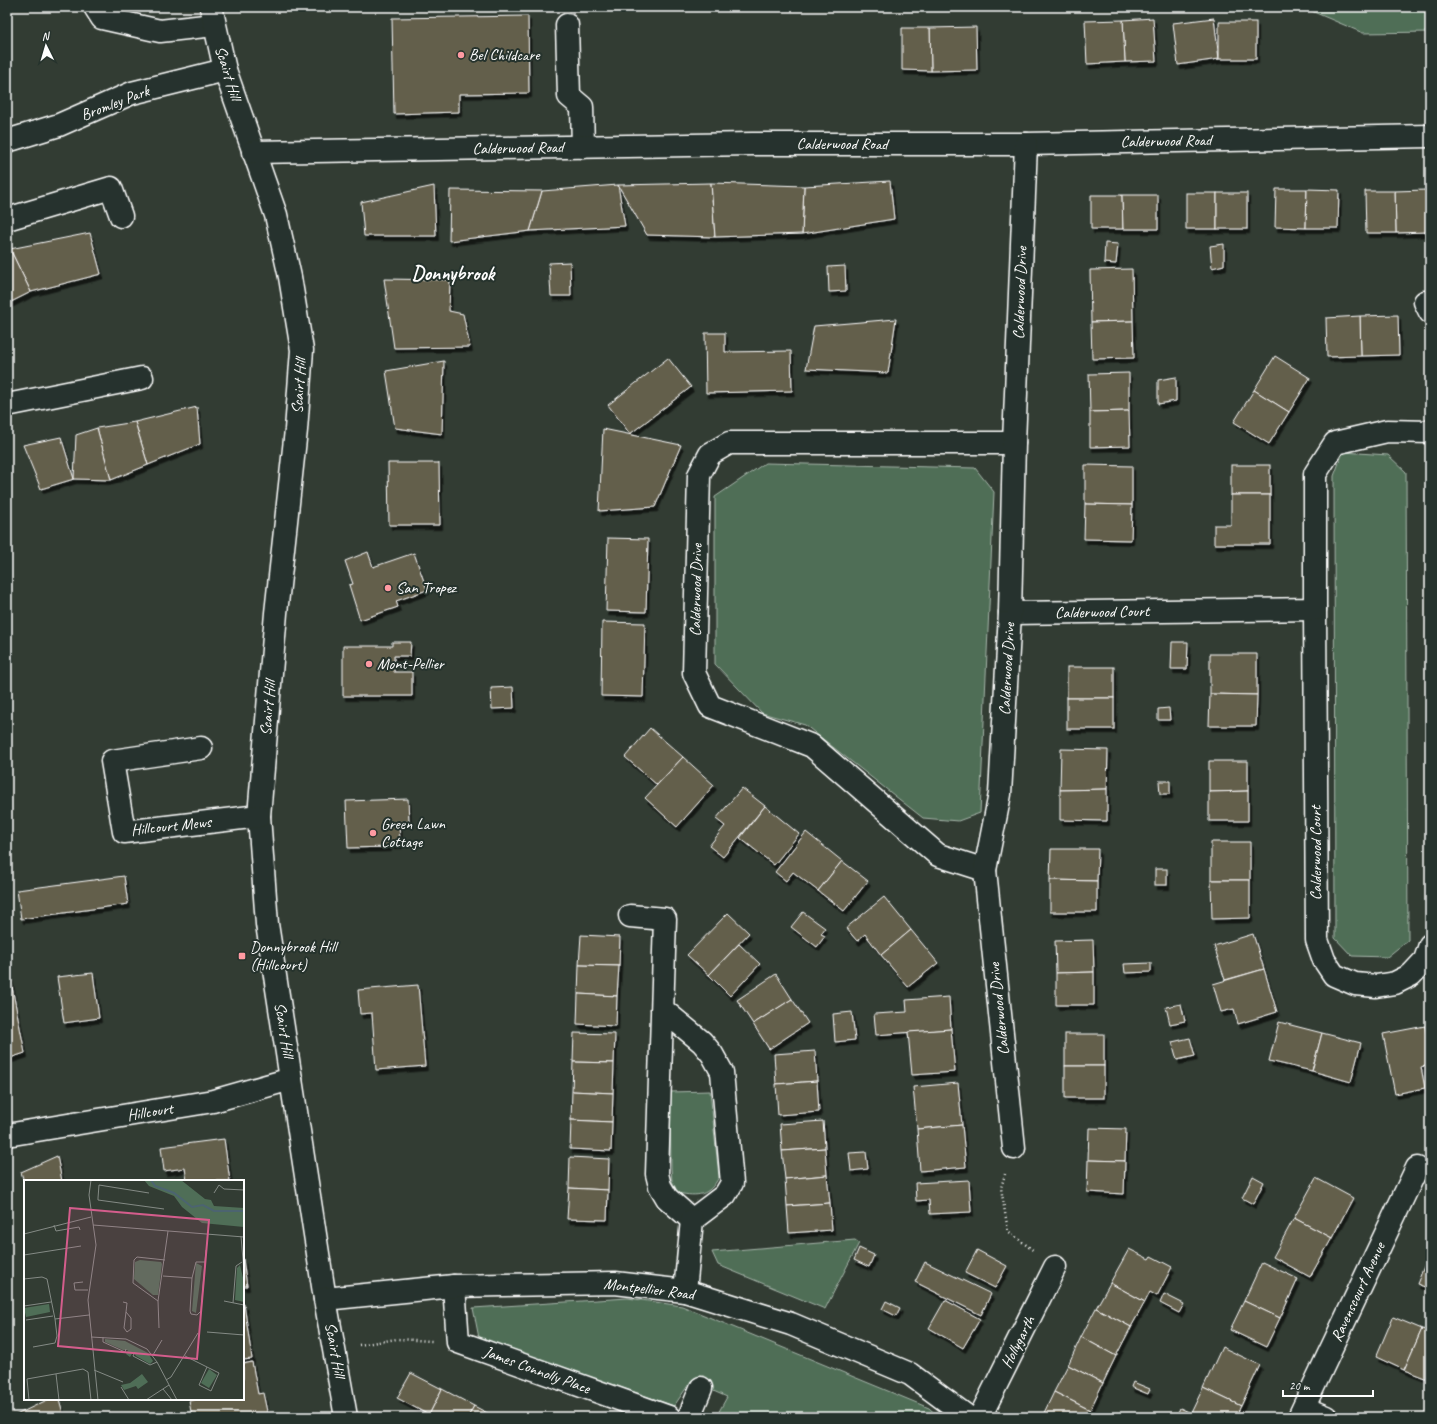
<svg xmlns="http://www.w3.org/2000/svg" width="1437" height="1424" viewBox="0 0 1437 1424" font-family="Caveat,sans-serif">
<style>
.green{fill:#4f6e57;stroke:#a7b6ab}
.building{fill:#645e4c;stroke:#fff;filter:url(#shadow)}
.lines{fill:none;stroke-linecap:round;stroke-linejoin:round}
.minor-casing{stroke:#fff;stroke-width:25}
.path{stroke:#fff;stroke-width:2.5;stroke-dasharray:1 3;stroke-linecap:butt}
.minor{stroke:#26332d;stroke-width:22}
.poi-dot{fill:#ff9aa2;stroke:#26332d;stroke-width:1.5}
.labels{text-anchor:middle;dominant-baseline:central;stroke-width:4;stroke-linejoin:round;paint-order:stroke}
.poi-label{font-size:16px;fill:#fff;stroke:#26332d;text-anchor:start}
.street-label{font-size:16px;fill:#fff;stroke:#26332d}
.district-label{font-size:20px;font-weight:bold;fill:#fff;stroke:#26332d}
.inset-river{fill:none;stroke:#4c6470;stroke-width:2}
.inset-road{fill:none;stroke:#848a85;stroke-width:1}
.view{fill:#d45d8c;fill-opacity:0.15;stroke:#d45d8c;stroke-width:2}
.inset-edge{fill:none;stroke:#fff;stroke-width:2}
</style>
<defs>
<filter id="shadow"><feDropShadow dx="2.5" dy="4.5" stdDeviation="0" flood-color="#0009"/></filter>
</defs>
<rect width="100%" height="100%" fill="#323c33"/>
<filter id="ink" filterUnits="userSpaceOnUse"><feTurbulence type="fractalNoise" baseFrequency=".025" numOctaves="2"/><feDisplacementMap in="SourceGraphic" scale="8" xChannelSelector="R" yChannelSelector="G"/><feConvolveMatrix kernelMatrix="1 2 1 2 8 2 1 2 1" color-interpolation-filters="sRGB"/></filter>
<g filter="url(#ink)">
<g class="green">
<path d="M1302,7H1430V32L1363,33Z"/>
<path d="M1343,452L1388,455L1406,472L1408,940L1387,957L1352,956L1335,938L1334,476Z"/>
<path d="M765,463L975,468L994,492L980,813L958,821L923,818L805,725L762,713L715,664V497Z"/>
<path d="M710,1091L719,1177C709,1196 698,1197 678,1193L672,1181L671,1168L670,1092Z"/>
<path d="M855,1240L859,1243L825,1309L718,1265L712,1252Z"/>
<path d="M628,1298L682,1306L929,1408L939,1417H780L773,1414L772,1417H716L727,1397L691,1381L674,1406L479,1338L473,1308Z"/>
</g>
<g class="building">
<path d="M528,16L529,93L459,94V112L394,114L392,18Z"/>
<path d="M1153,18L1156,61L1125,62L1123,20Z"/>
<path d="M1214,18L1219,59L1178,65L1173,23Z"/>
<path d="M1123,20L1125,62L1087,64L1085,21Z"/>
<rect x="1219" y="22" width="37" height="37"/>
<path d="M976,27L977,70L931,71L930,28Z"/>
<path d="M902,28H930L931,71L902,70Z"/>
<path d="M890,181L894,219L802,234L804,186Z"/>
<path d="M711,183L715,237L647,235L618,185Z"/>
<path d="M711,183L804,186L802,234L715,237Z"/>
<path d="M618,185L625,226L530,231L542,191Z"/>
<path d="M434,186L436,236H364L361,202Z"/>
<path d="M1276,189H1307L1306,228L1275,227Z"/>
<path d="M1307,189L1339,190L1338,228H1306Z"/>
<path d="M450,190L542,191L530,231L449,241Z"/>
<path d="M1426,190L1427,232L1396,233L1395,191Z"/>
<path d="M1365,191H1395L1396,233H1366Z"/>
<rect x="1186" y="193" width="31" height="36"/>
<rect x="1217" y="193" width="30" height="36"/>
<path d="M1091,195H1122L1123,229H1091Z"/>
<path d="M1122,195H1158V229H1123Z"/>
<path d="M90,233L101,274L31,292L10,249Z"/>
<path d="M1105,243L1118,244L1116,264L1104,263Z"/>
<path d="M1224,244V265L1212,268L1210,246Z"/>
<path d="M10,249L31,292L7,304V250Z"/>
<path d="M570,262L571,296H551L549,263Z"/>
<path d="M845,266L846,291L829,292L828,267Z"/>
<path d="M1132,269L1133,321L1091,322L1090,270Z"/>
<path d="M384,279L450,280L449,311L463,314L470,347L394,348Z"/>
<path d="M1398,315L1399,355L1361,356L1360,316Z"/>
<path d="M1360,316L1361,356L1327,357L1326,318Z"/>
<path d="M896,319L888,373L806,369L814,326Z"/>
<path d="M1133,321L1134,358L1092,359L1091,322Z"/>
<path d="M705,333H725V352L791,351L792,391L706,393Z"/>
<path d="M1275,356L1310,378L1289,412L1254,390Z"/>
<path d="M668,358L691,387L630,434L608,405Z"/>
<path d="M444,361L442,434L395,428L386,371Z"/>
<path d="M1129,373V411L1090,412L1089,374Z"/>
<path d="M1176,377V401L1158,404V380Z"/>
<path d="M1254,390L1289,412L1269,444L1234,422Z"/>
<path d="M197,407L200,444L148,465L135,422Z"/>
<path d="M1129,411L1130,446L1090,447V412Z"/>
<path d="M135,422L148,465L111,480L97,428Z"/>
<path d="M97,428L111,480L74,479L76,435Z"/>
<path d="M603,429L681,445L655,507L599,511Z"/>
<path d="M61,437L74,479L41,489L23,445Z"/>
<path d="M388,463H439L440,525H389Z"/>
<path d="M1085,465L1132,466V505L1085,504Z"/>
<rect x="1231" y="465" width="39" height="30"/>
<path d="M1231,495H1270V544H1214V525H1231Z"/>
<path d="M1085,504L1132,505L1131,540L1084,539Z"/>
<path d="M608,538L648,539L646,612L606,611Z"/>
<path d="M368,552L373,567L414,553L427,590L396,601L398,607L360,620L349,585L353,584L345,561Z"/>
<path d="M602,622L645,623L643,697L601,696Z"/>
<path d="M392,642H411L410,656H394V672H412V696H343V646H392Z"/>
<path d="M1172,642H1188L1187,669H1171Z"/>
<path d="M1210,654H1257V695L1210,694Z"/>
<rect x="1067" y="667" width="47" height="31"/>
<path d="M513,687L514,708L492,709L491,688Z"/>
<path d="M1210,694L1257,695L1256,726H1209Z"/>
<rect x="1067" y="698" width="47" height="31"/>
<path d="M1169,708L1170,720H1158V709Z"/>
<path d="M650,728L683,757L657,785L625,757Z"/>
<path d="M1061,749L1108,750L1107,789L1060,790Z"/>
<path d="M683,757L714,785L677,827L645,798Z"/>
<path d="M1209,761H1248V791L1209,792Z"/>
<path d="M1159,781H1170V794H1160Z"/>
<path d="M742,788L765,806L723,857L709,846L725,826L716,819Z"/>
<path d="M1107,789V821L1060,820V790Z"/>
<path d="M1248,791V821H1209V792Z"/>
<path d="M408,799L409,822H399L400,844H389V847L348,848L346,801Z"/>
<path d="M765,806L799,834L774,865L740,838Z"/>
<path d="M806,832L842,861L818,891L793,872L786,881L775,872Z"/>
<rect x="1211" y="842" width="39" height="38"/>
<path d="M1051,849H1098L1097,881L1050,880Z"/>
<path d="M842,861L868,881L844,911L818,891Z"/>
<rect x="1155" y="869" width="12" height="16"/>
<path d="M124,876L128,904L21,919L17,890Z"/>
<path d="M1050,880L1097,881V912H1050Z"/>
<path d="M1211,880H1250V918L1212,919Z"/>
<path d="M884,897L911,930L881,955L865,934L857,941L846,928Z"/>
<path d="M803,912L825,928L821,934L825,936L817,947L791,927Z"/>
<path d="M728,913L749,933L709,975L687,955Z"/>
<path d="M911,930L938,963L908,987L881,955Z"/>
<path d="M1253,934L1264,969L1225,980L1214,946Z"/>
<path d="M581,935L620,937L619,966L579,965Z"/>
<path d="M1093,940L1094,972L1056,973L1055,941Z"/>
<path d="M739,944L760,964L730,996L709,975Z"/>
<path d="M1151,963V972L1125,973L1124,964Z"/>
<path d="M579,965L619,966L617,996L578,994Z"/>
<path d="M1264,969L1277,1012L1238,1024L1234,1009L1221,1012L1213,984Z"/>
<path d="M1094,972V1005H1056V973Z"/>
<path d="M93,973L99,1018L64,1023L57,977Z"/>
<path d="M776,974L792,999L753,1024L737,1000Z"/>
<path d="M10,977L25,1053L7,1059V978Z"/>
<path d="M418,985L425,1066L376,1070L372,1013L360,1014L358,990Z"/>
<path d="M578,994L617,996L616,1026L577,1024Z"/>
<path d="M949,997L951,1029L876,1035L874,1014L907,1012L906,1000Z"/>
<path d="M792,999L808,1023L769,1049L753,1024Z"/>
<path d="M1181,1004L1185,1021L1170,1024L1166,1007Z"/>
<path d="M852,1012L855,1040L835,1042L833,1014Z"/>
<path d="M1279,1022L1322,1033L1312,1071L1269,1061Z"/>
<path d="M1430,1025V1052L1425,1026Z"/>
<path d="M1425,1026L1430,1052V1065L1421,1067L1425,1088L1395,1094L1383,1034Z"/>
<path d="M951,1029L955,1072L912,1075L908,1032Z"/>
<path d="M574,1033L615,1034L614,1063L573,1062Z"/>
<path d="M1322,1033L1361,1043L1351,1082L1312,1071Z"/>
<rect x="1065" y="1034" width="39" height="32"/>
<path d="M1190,1038L1195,1056L1177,1060L1172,1042Z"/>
<path d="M815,1051L817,1081L776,1084L774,1054Z"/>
<path d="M573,1062L614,1063L613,1093L572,1091Z"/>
<rect x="1065" y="1066" width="39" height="32"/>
<path d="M817,1081L819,1112L778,1115L776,1084Z"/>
<path d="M958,1083L962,1125L917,1129L913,1087Z"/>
<path d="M572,1091L613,1093L612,1122L571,1120Z"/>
<path d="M571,1120L612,1122L611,1151L570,1149Z"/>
<path d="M823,1121L825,1148L782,1151L780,1124Z"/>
<path d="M962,1125L966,1167L920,1171L917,1129Z"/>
<path d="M1089,1128L1126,1129L1125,1161L1088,1160Z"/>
<path d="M224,1139L230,1181H187L185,1168L164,1171L161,1147Z"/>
<path d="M825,1148L827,1175L785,1179L782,1151Z"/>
<path d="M866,1152L868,1169L851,1171L849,1153Z"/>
<path d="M57,1156L62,1181H25V1185L21,1172Z"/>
<path d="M570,1157L609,1159L608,1190L569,1188Z"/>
<path d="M1088,1160L1125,1161L1124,1194L1087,1192Z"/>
<path d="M827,1175L830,1203L787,1206L785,1179Z"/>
<path d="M1253,1176L1264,1182L1253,1204L1242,1198Z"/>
<path d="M1316,1178L1353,1198L1332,1238L1294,1218Z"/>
<path d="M969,1180L971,1212L930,1214L929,1200L916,1201L915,1183Z"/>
<path d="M569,1188L608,1190L607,1220L567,1219Z"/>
<path d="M830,1203L832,1230L789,1233L787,1206Z"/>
<path d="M1294,1218L1332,1238L1310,1277L1273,1257Z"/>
<path d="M859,1248L874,1255L869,1267L854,1260Z"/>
<path d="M1129,1249L1149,1259L1151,1256L1172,1267L1157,1296L1150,1292L1145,1302L1110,1283Z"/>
<path d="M977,1250L1007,1266L995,1288L965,1273Z"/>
<path d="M243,1259L247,1286H243Z"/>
<path d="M925,1262L991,1294L981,1315L915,1282Z"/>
<path d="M1262,1262L1298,1279L1280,1318L1244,1301Z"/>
<path d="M1425,1264L1430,1266V1289L1417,1284Z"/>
<path d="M1110,1283L1145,1302L1131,1327L1096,1308Z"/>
<path d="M1164,1294L1184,1304L1179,1313L1160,1303Z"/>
<path d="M945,1300L980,1319L963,1348L929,1328Z"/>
<path d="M886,1301L900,1308L896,1316L882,1309Z"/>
<path d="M1244,1301L1280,1318L1266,1347L1230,1330Z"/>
<path d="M243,1304H244L252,1359L243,1360Z"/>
<path d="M1096,1308L1131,1327L1116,1356L1081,1337Z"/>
<path d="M1393,1317L1422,1329L1404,1370L1376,1357Z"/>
<path d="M1422,1329L1430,1332V1380L1404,1370Z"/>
<path d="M1081,1337L1116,1356L1103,1383L1068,1365Z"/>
<path d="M1222,1347L1260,1365L1241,1406L1203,1388Z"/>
<path d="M252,1362L258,1394L263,1393L268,1416L192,1417L189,1401L198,1399H243V1364Z"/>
<path d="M1068,1365L1103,1383L1090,1410L1054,1392Z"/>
<path d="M411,1373L442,1389L429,1415L397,1398Z"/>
<path d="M1133,1382L1150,1389L1148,1394L1131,1387Z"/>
<path d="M1203,1388L1241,1406L1235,1417H1176L1180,1408L1191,1413Z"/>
<path d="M442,1389L474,1406L468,1417H433L429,1415Z"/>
<path d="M1054,1392L1090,1410L1086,1417H1042Z"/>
<path d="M49,1399H59L64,1417H12Z"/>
<path d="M474,1406L495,1417H468Z"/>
</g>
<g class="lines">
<defs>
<g id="minor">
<path d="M95,7L102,18L160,31L214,25"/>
<path d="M211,7L225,70L276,215L290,277L302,350L296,430L276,613L259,816L267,924L325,1299L346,1417"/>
<path d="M567,25L569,96L582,107L583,147"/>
<path d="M7,141L59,125L132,93L225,70"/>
<path d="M253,152L752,144H1026L1430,136"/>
<path d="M7,219L111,188L121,216"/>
<path d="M1425,302L1430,312"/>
<path d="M7,405L142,378"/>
<path d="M1315,609L1317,940L1324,960L1334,975L1355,984L1376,986L1395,983L1411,975L1425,960L1430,945"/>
<path d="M1010,613L1315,609V474L1335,443L1387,431L1430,432"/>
<path d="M201,748L112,761L124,832L259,816"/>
<path d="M985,870L938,855L812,746L710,706L694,673L699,475L710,454L729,443H1014"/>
<path d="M630,916L665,919L657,1174L660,1186L667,1198L692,1220L725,1195L732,1183L722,1072L712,1054L702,1042L662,1009"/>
<path d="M7,1135L213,1101L291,1079"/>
<path d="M1014,1148L985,870L1000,794L1010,613L1014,443L1026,144"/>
<path d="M454,1286L458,1342L669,1417"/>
<path d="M685,1291L692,1220"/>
<path d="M325,1299L454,1286L615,1283L685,1291L791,1324L910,1374L968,1417"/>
<path d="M1304,1408L1326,1417"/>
<path d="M689,1417L701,1388"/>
<path d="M980,1417L1055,1267"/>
<path d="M1299,1417L1417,1168"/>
</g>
</defs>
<use href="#minor" class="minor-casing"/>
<g class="path">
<path d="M1005,1174L1001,1188L1008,1231L1034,1251"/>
<path d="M359,1345L397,1339L432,1341"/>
</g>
<use href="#minor" class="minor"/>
</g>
</g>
<g class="poi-dot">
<circle cx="461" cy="55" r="4"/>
<circle cx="388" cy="588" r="4"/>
<circle cx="369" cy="664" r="4"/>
<circle cx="373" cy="833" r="4"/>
<rect x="238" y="952" width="8" height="8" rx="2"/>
</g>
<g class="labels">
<g class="poi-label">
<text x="469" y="55">Bel Childcare</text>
<text x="396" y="588">San Tropez</text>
<text x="377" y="664">Mont-Pellier</text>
<text x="381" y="824">Green Lawn<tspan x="381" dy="18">Cottage</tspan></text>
<text x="250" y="947">Donnybrook Hill<tspan x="250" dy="18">(Hillcourt)</tspan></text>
</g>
<g class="street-label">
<text transform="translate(228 73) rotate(73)">Scairt Hill</text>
<text transform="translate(115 103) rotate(-21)">Bromley Park</text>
<text transform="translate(1166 141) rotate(-1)">Calderwood Road</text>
<text x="842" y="144">Calderwood Road</text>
<text transform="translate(518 148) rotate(-1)">Calderwood Road</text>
<text transform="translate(1020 293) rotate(-88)">Calderwood Drive</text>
<text transform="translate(299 386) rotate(-86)">Scairt Hill</text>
<text transform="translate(696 590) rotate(-89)">Calderwood Drive</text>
<text transform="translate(1102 612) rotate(-1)">Calderwood Court</text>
<text transform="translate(1007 669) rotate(-87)">Calderwood Drive</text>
<text transform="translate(268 708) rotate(-85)">Scairt Hill</text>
<text transform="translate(171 826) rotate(-6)">Hillcourt Mews</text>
<text transform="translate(1316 853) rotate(-90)">Calderwood Court</text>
<text transform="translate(999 1009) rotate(-96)">Calderwood Drive</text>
<text transform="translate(284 1030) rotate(81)">Scairt Hill</text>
<text transform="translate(150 1112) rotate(-9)">Hillcourt</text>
<text transform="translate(649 1289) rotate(7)">Montpellier Road</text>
<text transform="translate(1358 1292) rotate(-65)">Ravenscourt Avenue</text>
<text transform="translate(1018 1342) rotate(-63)">Hollygarth</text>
<text transform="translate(335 1350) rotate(80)">Scairt Hill</text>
<text transform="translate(537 1370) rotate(20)">James Connolly Place</text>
</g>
<g class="district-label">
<text x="453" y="273">Donnybrook</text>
</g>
</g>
<g transform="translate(24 1180)">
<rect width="220" height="220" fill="#323c33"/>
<path d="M120,0H157L181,19L187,20L190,26L220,28V47L178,43L158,27L150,16L125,6ZM116,80L137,82L138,84L134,115H129L110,99L111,82ZM172,83L178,86L172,133L168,131ZM216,85L220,102V122L211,120L213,88ZM25,124L26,132L2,137L0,128ZM81,159L101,161L124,173L129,181L126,184L112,176L109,172L106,177L102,174L104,170H99L81,162ZM185,189L193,195L185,208L177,203ZM118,194L124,202L114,209L112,206L100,210L97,205L106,203Z" fill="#4f6e57"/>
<path class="inset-river" d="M127,0L131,6L150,13L168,27L179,25L190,31H220"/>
<path class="inset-road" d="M67,0L65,15L72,65L64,120L74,220M125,13L75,5L74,18V20L140,29M190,13L195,5L200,9L220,10M30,45L32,51L55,47L56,50M69,45L220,57M0,54L67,37M217,56L220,92M0,75L57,66M139,96L168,98L172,82H181M168,98L166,131L167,134L173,135L177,131L182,70M0,99L18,97L23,99L31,139L65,135M59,102L50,103L51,110H64M134,121L109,103L110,80L113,77L141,80M200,121L220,125M99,122L103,123L102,132L100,148L103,152L107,149V138L102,132M209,123L212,86L218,82M0,126L27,122M2,140L29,136M135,148L134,121L144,51M183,152L220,155M67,157L102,159L123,169L133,182L153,220M79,157V162L101,172L102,169M9,167L31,163L33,156L31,139M111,172L109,176L126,185L133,182M129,175L138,160M161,176L195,193L187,211L175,205L183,187M70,190L99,202M32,194L35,220M142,200L147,197L174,153M97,207L105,220M139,209L148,220M5,220L3,199L59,189L64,192L67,220M122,220L145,205"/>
<path class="view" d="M46,28L185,40L173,179L34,166Z"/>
<rect width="220" height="220" class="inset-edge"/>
</g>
<rect width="1437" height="1424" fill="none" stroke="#26332d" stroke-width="24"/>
<rect x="12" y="12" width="1413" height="1400" fill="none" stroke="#fff" stroke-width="1.5" filter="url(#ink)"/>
<g transform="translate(46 46) rotate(355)" stroke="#26332d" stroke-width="3" paint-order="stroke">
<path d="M0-3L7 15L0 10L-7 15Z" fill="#ffffff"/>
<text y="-6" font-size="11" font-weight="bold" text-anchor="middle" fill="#ffffff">N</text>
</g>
<path d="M1283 1390v6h90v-6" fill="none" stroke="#ffffff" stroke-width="2"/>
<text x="1289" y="1390" font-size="12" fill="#ffffff" stroke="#26332d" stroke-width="3" paint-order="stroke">20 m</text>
</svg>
